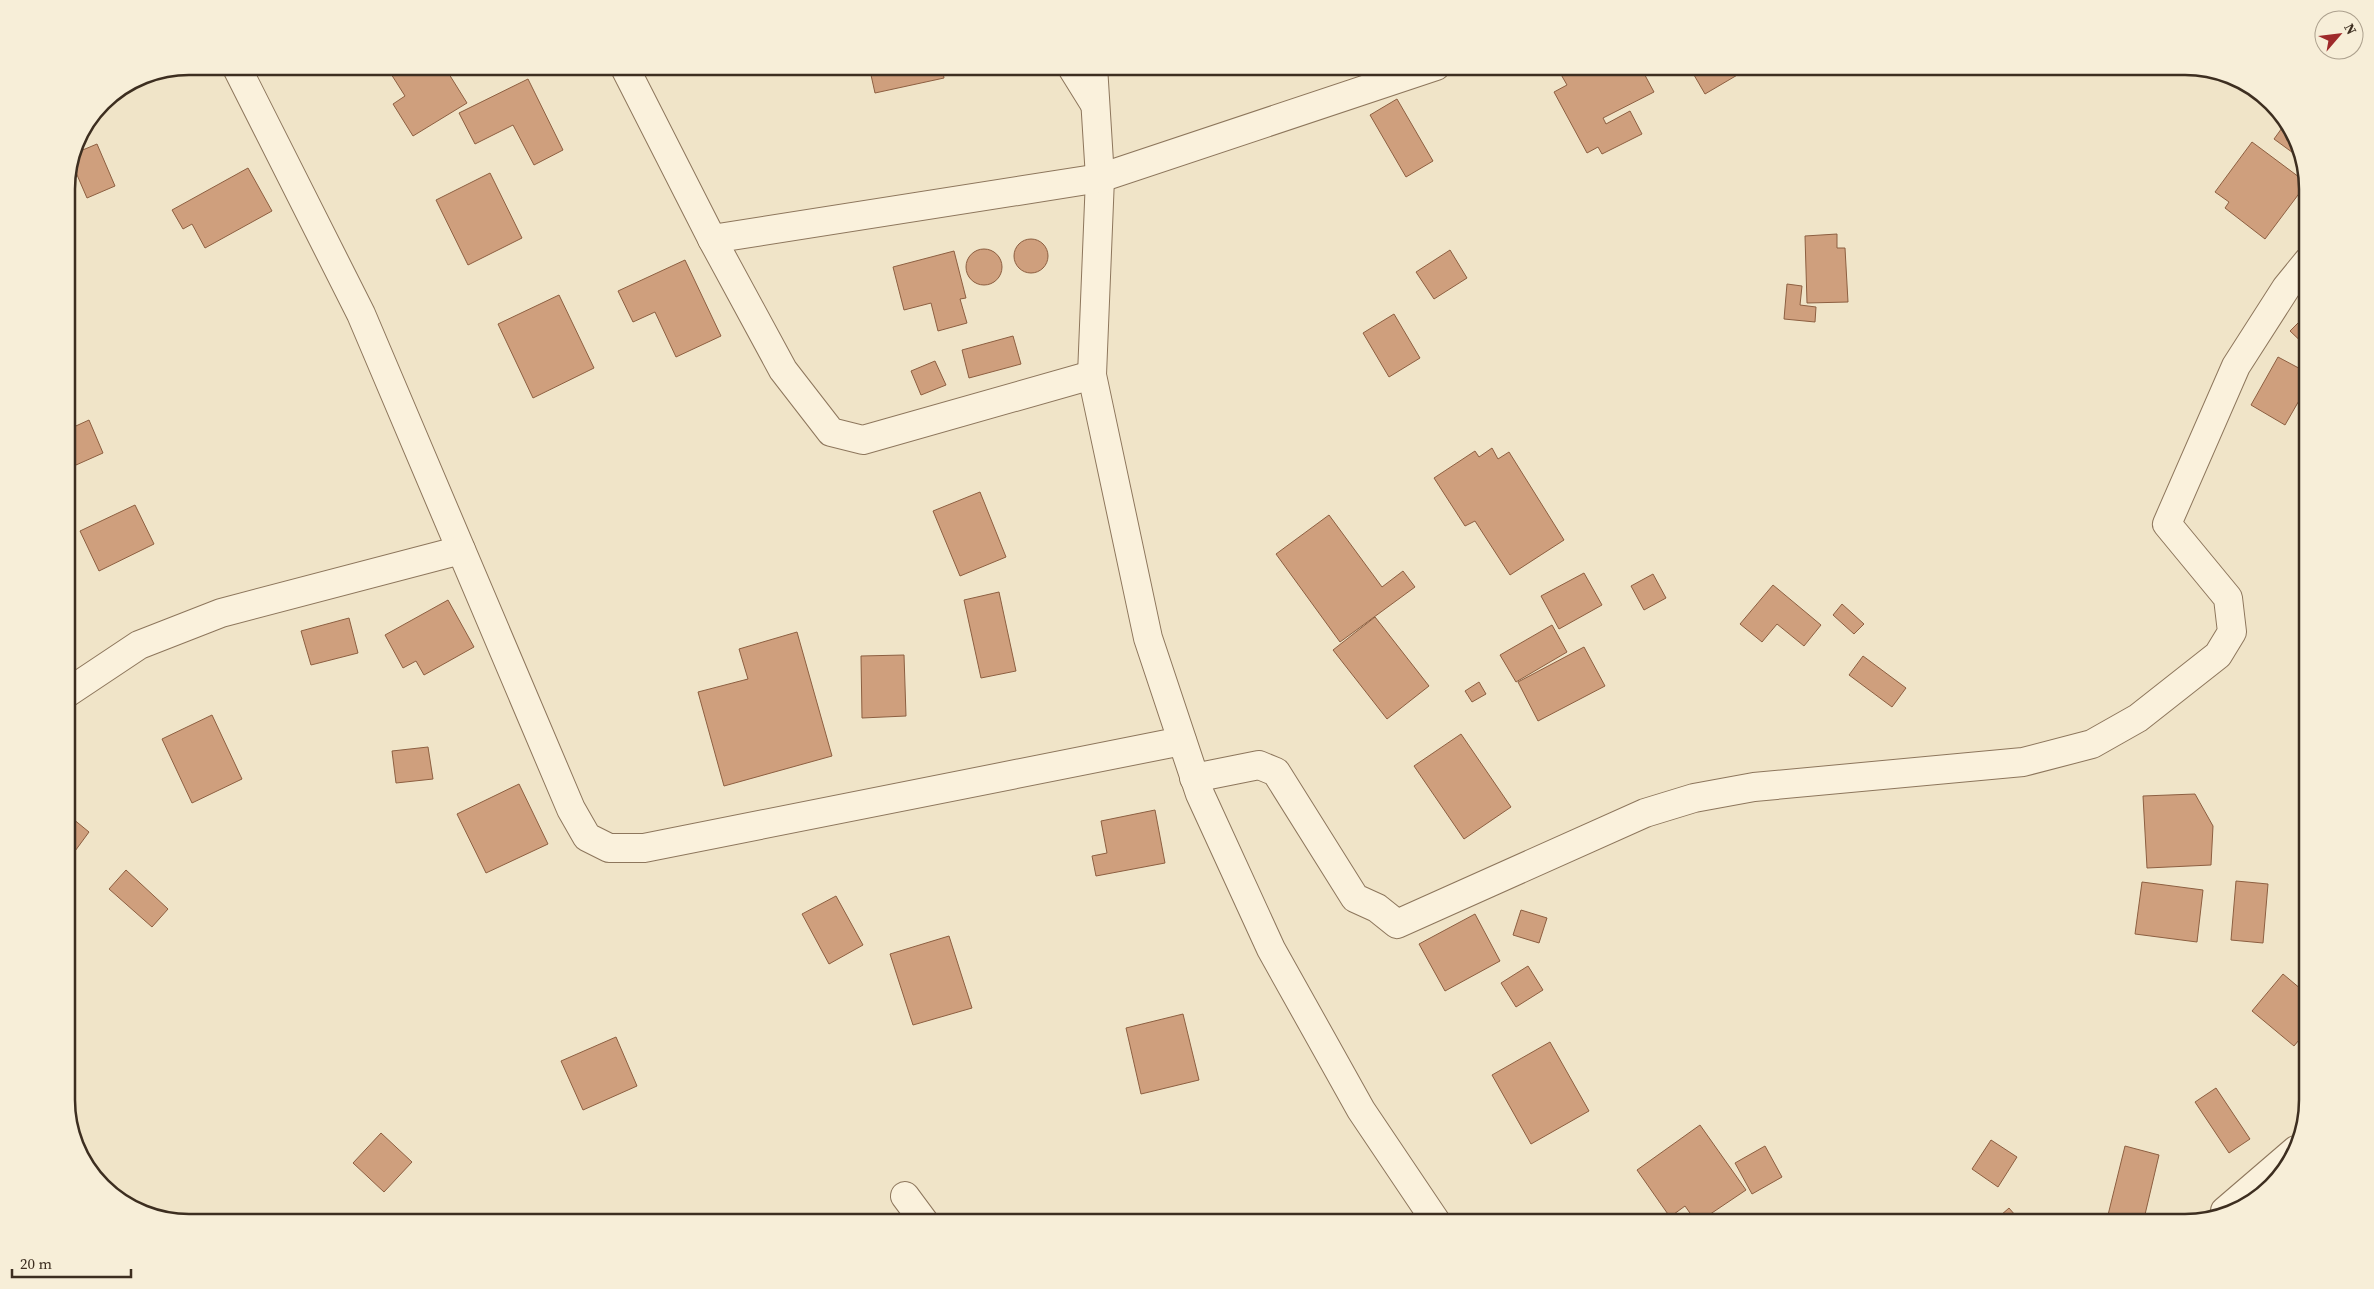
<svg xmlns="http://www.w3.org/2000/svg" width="2374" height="1289" viewBox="0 0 2374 1289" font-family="'Source Serif 4',serif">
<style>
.building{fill:#cf9f7d;stroke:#8d5f41}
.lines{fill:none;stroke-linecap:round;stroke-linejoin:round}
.minor-casing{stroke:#8d765c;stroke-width:30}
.minor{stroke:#faf1dc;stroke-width:28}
.rim{fill:none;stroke:#3d2e20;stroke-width:2.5}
</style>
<rect width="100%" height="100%" fill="#f0e4c8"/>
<g class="building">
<path d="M386,66H444L467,103L413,136L393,104L405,96Z"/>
<path d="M869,66H942L944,78L875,93Z"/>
<path d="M1568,66H1640L1654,92L1603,118L1606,124L1630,111L1642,134L1602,154L1598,147L1587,153L1554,92L1567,85L1559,71Z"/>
<path d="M1708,66H1735L1739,74L1705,94L1694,75Z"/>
<path d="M528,79L563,150L534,165L513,125L475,144L459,113Z"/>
<path d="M1397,99L1433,161L1406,177L1370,115Z"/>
<path d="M2287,121L2300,158L2274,139Z"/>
<path d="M2252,142L2307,183L2265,239L2225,208L2229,202L2215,192Z"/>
<path d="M97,144L115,186L87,198L71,161L73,154Z"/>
<path d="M248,168L272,211L205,248L192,224L183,229L172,210Z"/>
<path d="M490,173L522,238L468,265L436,200Z"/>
<path d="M1837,234V248H1845L1848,302L1807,303L1805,236Z"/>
<circle cx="1031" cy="256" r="17"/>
<circle cx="984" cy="267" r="18"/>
<path d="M1450,250L1467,278L1434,299L1416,272Z"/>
<path d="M954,251L966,298L960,299L967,323L938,331L931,303L904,310L893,267Z"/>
<path d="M685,260L721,336L676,357L655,312L633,322L618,291Z"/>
<path d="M1787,284L1802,286L1800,305L1816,307L1815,322L1784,319Z"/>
<path d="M559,295L594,368L533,398L498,324Z"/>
<path d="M2308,313V348L2290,331Z"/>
<path d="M1394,314L1420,358L1389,377L1363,333Z"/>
<path d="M1013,336L1021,364L969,378L962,350Z"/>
<path d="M2278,357L2308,373V385L2285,425L2251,405Z"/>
<path d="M935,361L946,385L921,395L911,371Z"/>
<path d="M89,420L103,453L67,469V430Z"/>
<path d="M1492,448L1498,459L1509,452L1564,540L1510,575L1475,521L1465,526L1434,478L1475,451L1479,457Z"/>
<path d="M980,492L1006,557L960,576L933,511Z"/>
<path d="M135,505L154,544L99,571L80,531Z"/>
<path d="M1329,515L1382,587L1403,571L1415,587L1340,642L1276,554Z"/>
<path d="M1584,573L1602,605L1559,629L1541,596Z"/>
<path d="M1653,574L1666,598L1644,610L1631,586Z"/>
<path d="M1773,585L1821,625L1804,646L1777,624L1762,642L1740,624Z"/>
<path d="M999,592L1016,671L981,678L964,600Z"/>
<path d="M448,600L474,647L424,675L416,661L403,668L385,635Z"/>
<path d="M1842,604L1864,624L1854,634L1833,615Z"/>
<path d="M1375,617L1429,686L1387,719L1333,650Z"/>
<path d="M349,618L358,653L311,665L301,631Z"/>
<path d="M1552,625L1567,652L1516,682L1500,655Z"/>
<path d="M797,632L832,756L724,786L698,692L748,679L739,649Z"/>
<path d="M1584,647L1605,686L1538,721L1518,682Z"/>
<path d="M904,655L906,716L862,718L861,656Z"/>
<path d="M1863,656L1906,688L1892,707L1849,675Z"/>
<path d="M1479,682L1486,694L1472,702L1465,691Z"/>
<path d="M212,715L242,779L192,803L162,739Z"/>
<path d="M1461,734L1511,807L1464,839L1414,766Z"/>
<path d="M428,747L433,779L396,783L392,751Z"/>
<path d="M519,784L548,844L486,873L457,814Z"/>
<path d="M2195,794L2213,826L2211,865L2147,868L2143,796Z"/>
<path d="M1155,810L1165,863L1096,876L1092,856L1107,853L1101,821Z"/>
<path d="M67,814L89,832L67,862Z"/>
<path d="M126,870L168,909L152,927L109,889Z"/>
<path d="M2236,881L2268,884L2263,943L2231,940Z"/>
<path d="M2142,882L2203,890L2197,942L2135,934Z"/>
<path d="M836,896L863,945L829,964L802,914Z"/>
<path d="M1521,910L1547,918L1539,943L1513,935Z"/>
<path d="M1475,914L1500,961L1445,991L1419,944Z"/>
<path d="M949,936L972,1008L913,1025L890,954Z"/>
<path d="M1528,966L1543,990L1516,1007L1501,983Z"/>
<path d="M2283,974L2308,995V1029L2294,1046L2252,1011Z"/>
<path d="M1183,1014L1199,1080L1141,1094L1126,1028Z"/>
<path d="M616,1037L637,1086L583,1110L561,1061Z"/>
<path d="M1550,1042L1589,1111L1531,1144L1492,1075Z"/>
<path d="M2216,1088L2250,1139L2229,1153L2195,1102Z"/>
<path d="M1700,1125L1746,1190L1697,1223L1685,1206L1670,1217L1637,1170Z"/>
<path d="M381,1133L412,1162L384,1192L353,1163Z"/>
<path d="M1991,1140L2017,1157L1998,1187L1972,1169Z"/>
<path d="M1765,1146L1782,1177L1752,1194L1735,1163Z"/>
<path d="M2125,1146L2159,1155L2143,1223L2108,1215Z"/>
<path d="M2009,1208L2022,1223H1992Z"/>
</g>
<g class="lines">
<defs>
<g id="minor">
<path d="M236,66L361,314L571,809L587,837L609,848H644L1182,741"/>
<path d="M624,66L712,239L783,370L831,432L863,440L1092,375"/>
<path d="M1071,66L1094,103"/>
<path d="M1093,66L1100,178L1092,375L1148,638L1200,794L1271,949L1361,1110L1437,1223"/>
<path d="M712,239L1100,178L1436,66"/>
<path d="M67,693L139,645L221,613L461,550"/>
<path d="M1194,778L1259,765L1276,772L1355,898L1377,908L1397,924L1645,813L1694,798L1754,787L2023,762L2092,744L2138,718L2218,655L2232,632L2228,598L2167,524L2236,366L2286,288L2308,261"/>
<path d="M905,1196L925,1223"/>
<path d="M2225,1211L2296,1150"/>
</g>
</defs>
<use href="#minor" class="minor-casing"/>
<use href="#minor" class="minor"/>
</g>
<path d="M0 0H2374V1289H0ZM189 75H2185A114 114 0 0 1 2299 189V1100A114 114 0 0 1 2185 1214H189A114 114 0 0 1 75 1100V189A114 114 0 0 1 189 75Z" fill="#f7eed8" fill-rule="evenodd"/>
<path class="rim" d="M189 75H2185A114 114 0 0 1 2299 189V1100A114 114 0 0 1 2185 1214H189A114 114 0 0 1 75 1100V189A114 114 0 0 1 189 75Z"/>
<g transform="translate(2339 35) rotate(62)"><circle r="24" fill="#f7eed8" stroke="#ada18e"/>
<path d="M0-4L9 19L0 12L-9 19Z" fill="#9e2a2b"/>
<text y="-8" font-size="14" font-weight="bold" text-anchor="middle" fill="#3d2e20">N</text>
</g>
<path d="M12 1269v8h119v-8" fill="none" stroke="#3d2e20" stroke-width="2.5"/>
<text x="20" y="1269" font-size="15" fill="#3d2e20" stroke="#f7eed8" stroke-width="4" paint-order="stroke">20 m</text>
</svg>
